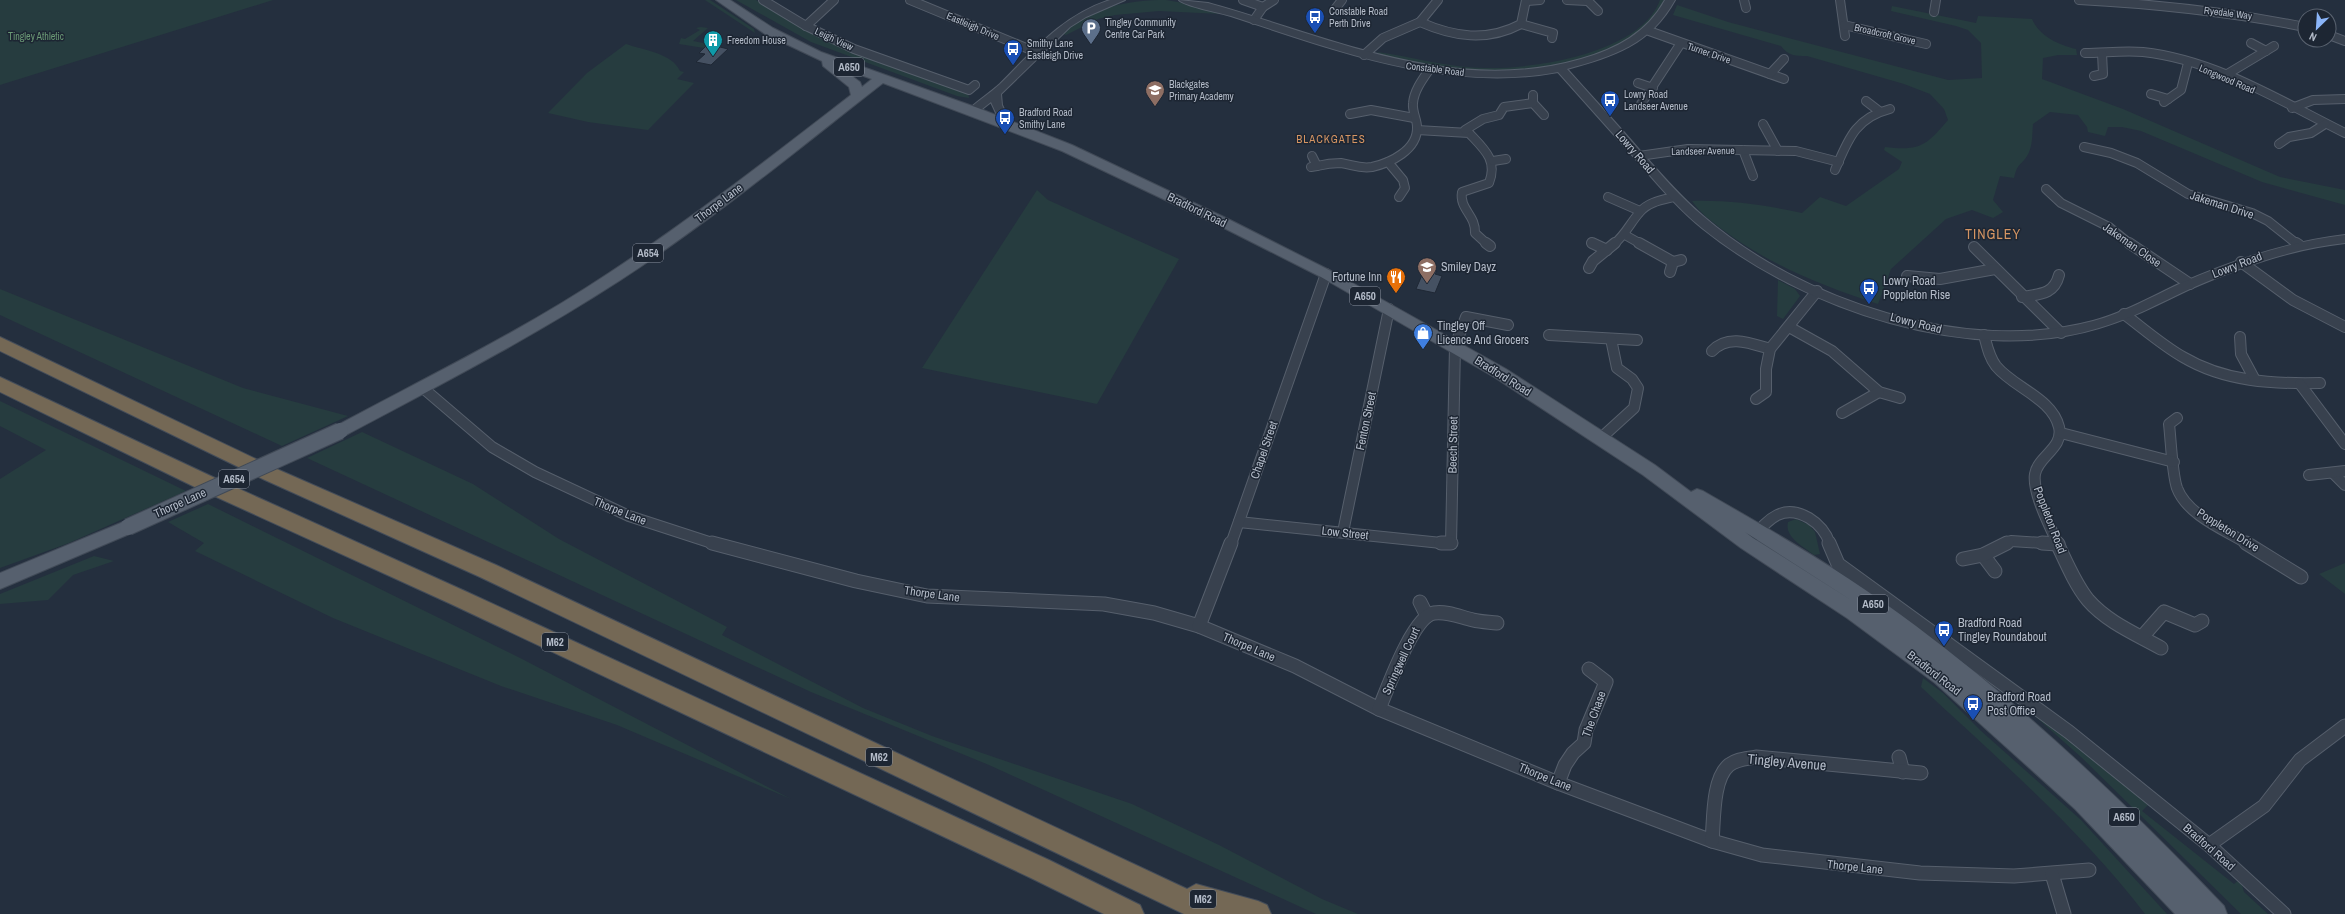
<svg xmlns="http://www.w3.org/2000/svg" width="2345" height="914" viewBox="0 0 2345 914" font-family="'Archivo Narrow',sans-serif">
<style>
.green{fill:#263c3f}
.building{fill:#455162;stroke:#1f2835}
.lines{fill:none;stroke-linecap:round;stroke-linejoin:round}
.minor-far2-casing{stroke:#565f6c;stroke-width:10}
.minor-far1-casing{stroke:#565f6c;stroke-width:12}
.minor-casing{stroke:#565f6c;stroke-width:15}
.tertiary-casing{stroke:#565f6c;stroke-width:2}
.primary-casing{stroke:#414a57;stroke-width:2}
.motorway-casing{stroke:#434c59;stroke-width:2}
.minor-far2{stroke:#38414e;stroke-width:8}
.minor-far1{stroke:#38414e;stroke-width:10}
.minor{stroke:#38414e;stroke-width:13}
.tertiary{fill:#38414e;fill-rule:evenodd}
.primary{fill:#56606e;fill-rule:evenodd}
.motorway{fill:#746855;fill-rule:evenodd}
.primary-bridge-casing{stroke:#414a57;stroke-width:18;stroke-linecap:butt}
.primary-bridge{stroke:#56606e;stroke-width:16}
.labels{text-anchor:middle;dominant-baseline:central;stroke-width:3;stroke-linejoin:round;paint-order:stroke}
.far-poi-label{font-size:10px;fill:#b4bcc9;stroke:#1d2633;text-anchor:start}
.far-street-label{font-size:10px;fill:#b4bcc9;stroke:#1d2633}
.far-park-label{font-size:10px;fill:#6b9a76;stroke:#1d2633}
.shield{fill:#1d2633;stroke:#878f9c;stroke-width:1}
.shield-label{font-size:11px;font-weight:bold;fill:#b4bcc9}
.far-neighbourhood-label{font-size:11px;letter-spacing:1px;fill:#d59563;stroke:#1d2633}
.street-label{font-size:12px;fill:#b4bcc9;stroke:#1d2633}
.poi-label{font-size:12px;fill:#b4bcc9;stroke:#1d2633;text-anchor:start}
.quarter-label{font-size:14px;letter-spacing:1px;fill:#d59563;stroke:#1d2633}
.near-street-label{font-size:14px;fill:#b4bcc9;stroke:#1d2633}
</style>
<rect width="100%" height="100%" fill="#242f3e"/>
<g class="green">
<path d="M0,0H273L0,85Z"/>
<path d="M705,0H710L754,29L755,33Z"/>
<path d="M736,0H756L804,29L968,93L969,98L957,96L811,42Z"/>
<path d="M1166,0L1195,5L1221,14L1159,11L1115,15L1098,19L1066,35L1063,34C1091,7 1128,0 1166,0Z"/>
<path d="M1660,0H1664C1628,76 1486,80 1415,63C1403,61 1386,60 1377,52C1413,57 1450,68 1486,68C1535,69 1641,53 1660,0Z"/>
<path d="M1677,5L1728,22L1948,80L1982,78L1981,43L1968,30L1956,26L1891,11L1892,6L1976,23L1978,16L2032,19C2039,36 2059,45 2076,49L2077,55H2058L2043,58L2042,79L2123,109L2280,177L2345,190V205L2262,182L2141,131L2122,127H2108L2105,136L2088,132L2087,127L2078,115L2050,112L2033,124C2032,134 2033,147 2027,156C2020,167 2018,162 2014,178L2000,176L1993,200L2003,212L1993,218L1972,210L1946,219L1891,269L1878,304C1822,286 1770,265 1723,230C1711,221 1700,213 1692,201C1730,200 1765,205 1802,213L1820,197L1846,206L1899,169L1902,162L1884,150L1885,147C1920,151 1926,146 1948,120L1944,109L1930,94L1904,84L1807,56C1796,56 1788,56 1781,46L1673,15Z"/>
<path d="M701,27L708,28L693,41L708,44L704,48L679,44L681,38L685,39L700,30L696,28Z"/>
<path d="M626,44C643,50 672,53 680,71L684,72L677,79L694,83L648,130L588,122L548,113L587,73Z"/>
<path d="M1037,190L1048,200L1179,259L1097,404L922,368Z"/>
<path d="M1778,280L1795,289L1800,296L1783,319L1777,316Z"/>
<path d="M0,289L243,388L348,416L282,446L0,315Z"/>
<path d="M0,401L186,491L69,543L0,568V479L46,450L0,426Z"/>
<path d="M362,432L473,484L559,539L727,627L722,635L863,708L932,736L1132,804L1219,845L1322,899L1358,914H1316L989,765L811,692L307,458Z"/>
<path d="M208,504L524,660L791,799L617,725L501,686L333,618L195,551L204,543L168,522Z"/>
<path d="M1796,519L1809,525L1815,532L1820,554L1814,555C1804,547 1784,537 1788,522Z"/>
<path d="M94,556L114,561L73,575L48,600L0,604V594Z"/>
<path d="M2345,563V594L2319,574Z"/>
<path d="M1923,678L1943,693L1980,730L2081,820L2167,914H2145C2081,830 1998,759 1921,687Z"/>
<path d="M2009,693L2150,803L2142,811L2234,884L2240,879L2244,892L2268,914H2241L2081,757Z"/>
</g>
<g class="building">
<path d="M708,44L728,49L711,65L696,62L705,54L699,53Z"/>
<path d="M1425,268L1437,271L1435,274L1442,276L1435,293L1416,289Z"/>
</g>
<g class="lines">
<defs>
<g id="minor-far2">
<path d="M763,0L806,26L854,49L969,90L975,85"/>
<path d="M910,0L1036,52"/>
<path d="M1243,0L1263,7"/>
<path d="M1567,0L1587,1"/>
<path d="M1587,0L1598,11"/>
<path d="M1744,0L1746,8"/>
<path d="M1840,0L1845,36"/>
<path d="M2079,0C2155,4 2230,12 2305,27"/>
<path d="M1527,1L1540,0"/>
<path d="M1335,9L1342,0"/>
<path d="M1934,12L1936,0"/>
<path d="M1254,20L1263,7L1274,0"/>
<path d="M1420,22C1454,37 1487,42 1521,24L1526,0"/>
<path d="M1521,24L1553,33L1552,38"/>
<path d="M1844,25L1926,44"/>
<path d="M806,26L834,0"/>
<path d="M1649,31L1784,79"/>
<path d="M2329,35L2345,41"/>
<path d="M2251,43L2266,51"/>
<path d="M2085,53C2104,53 2124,50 2143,52C2216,60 2280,101 2345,133"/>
<path d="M1364,55L1383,38L1420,22L1438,0"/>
<path d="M1770,74L1784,59"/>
<path d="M2094,76L2103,74L2102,53"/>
<path d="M2224,76L2274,46"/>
<path d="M1638,83L1653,88"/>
<path d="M2151,94L2168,99"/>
<path d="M1533,95V103L1544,115"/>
<path d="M1866,101L1879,111"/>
<path d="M2164,102L2181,90L2188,63"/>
<path d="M1641,104L1681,43"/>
<path d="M2292,108L2313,100L2345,99"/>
<path d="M1350,114L1371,110L1414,118"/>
<path d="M1763,124L1778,151"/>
<path d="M1417,130L1469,133C1484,149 1498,160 1489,183L1462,192C1459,209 1476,215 1475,233L1487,244"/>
<path d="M1465,130L1483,119L1499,115L1504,107L1533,103"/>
<path d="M2279,144L2289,137L2311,133L2325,124"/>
<path d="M2084,147L2111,153L2137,163L2188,194L2252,213L2268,221L2297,244"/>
<path d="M1743,150L1753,176"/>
<path d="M1639,156L1688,149L1796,151L1839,162"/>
<path d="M1493,161L1506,159"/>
<path d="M1388,162L1403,180L1405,188L1399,197"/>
<path d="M1317,166C1325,164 1333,163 1341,163C1353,165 1360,169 1372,167C1390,163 1418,150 1417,127C1417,119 1412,112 1413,103C1414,91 1422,80 1429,70"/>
<path d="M1311,167L1317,166L1312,156"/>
<path d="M1835,170C1848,140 1855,118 1890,109"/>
<path d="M2046,189L2061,203L2109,227L2130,244"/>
<path d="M1608,197L1640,211"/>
<path d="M1625,235L1641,244"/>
<path d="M1592,243L1594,244"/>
<path d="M1614,244C1626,234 1630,223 1640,212C1648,202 1662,200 1674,197"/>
</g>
<g id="minor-far1">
<path d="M1486,243L1490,246"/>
<path d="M1592,243L1607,250"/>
<path d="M1639,243L1673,262"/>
<path d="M2129,243L2190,284"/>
<path d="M2296,243L2299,245"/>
<path d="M1974,247L2061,333"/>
<path d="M2241,262L2293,300L2345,327"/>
<path d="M1589,268L1593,261L1615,243"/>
<path d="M1670,272L1673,262L1681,260"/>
<path d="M1907,276L1940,279L1995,269"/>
<path d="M2022,297C2039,294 2054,295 2059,275"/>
<path d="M2124,314C2144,329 2162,345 2183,357C2225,382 2273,384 2320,383"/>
<path d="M1789,327L1832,351L1879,392L1900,398"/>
<path d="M1549,335L1637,340"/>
<path d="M1984,335C1987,346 1989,357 1996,366C2014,388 2052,398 2059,427C2064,448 2038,456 2035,474C2032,492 2050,527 2058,544"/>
<path d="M2240,337L2241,354L2255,380"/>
<path d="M1712,351C1728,334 1750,343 1770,349"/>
<path d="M2300,384L2345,444"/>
<path d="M423,388L492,447L535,472L629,516L715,544"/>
<path d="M1756,399L1766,392V369L1770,349L1817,291"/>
<path d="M1842,413L1879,392"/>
<path d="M2177,418L2169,424C2171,441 2172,473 2177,488C2187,515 2225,530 2248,544"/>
<path d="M2061,433L2174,462"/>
<path d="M1601,438L1634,408L1638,388L1632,379L1617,368L1611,339"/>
<path d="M2333,473L2345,485"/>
<path d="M2309,475L2345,471"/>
<path d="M1239,522L1451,544"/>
<path d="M1343,532L1389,309"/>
<path d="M1747,543C1765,524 1780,501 1809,518C1819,524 1826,532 1830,544"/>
<path d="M1231,544L1326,274"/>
<path d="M1451,544L1455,346L1466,317L1508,325"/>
<path d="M2005,544L2011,541L2058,544"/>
</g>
<g id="minor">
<path d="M712,543L856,581L927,596L1104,604L1154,613L1199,626L1295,666L1379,709L1558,783L1712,841L1762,855L1920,873L2014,876L2089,870"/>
<path d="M1441,543H1451"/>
<path d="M1829,543L1838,564L2069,732L2209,845L2284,914"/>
<path d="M2042,543L2058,544"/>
<path d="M2057,543C2066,562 2075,584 2088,600C2107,622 2136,634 2161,648"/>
<path d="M2246,543L2301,577"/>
<path d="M1983,555L1995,571"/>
<path d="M1963,559L1983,555L2007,543"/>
<path d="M1420,602L1427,616"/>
<path d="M1199,626L1231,543"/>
<path d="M2142,637L2164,612L2195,625L2202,621"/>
<path d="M1379,709C1387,690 1413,616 1434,613C1447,611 1460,617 1473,620C1481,622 1489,622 1497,623"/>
<path d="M1899,757L1903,772"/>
<path d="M1558,783L1565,765L1573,753L1584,743L1586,730L1606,682L1589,669"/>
<path d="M1712,841C1714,821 1712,779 1729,765C1737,759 1746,759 1756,757L1921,773"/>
<path d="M2209,845L2264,806L2300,760L2345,726"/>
<path d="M2052,874L2064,914"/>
</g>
<g id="tertiary">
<path d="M1110,0H1125L1086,17L1070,27L1001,94L1002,105L1011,124L1010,126H1002L991,102L977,113H969V109C979,100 990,93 1000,84C1034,50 1063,15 1110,0Z"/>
<path d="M1179,0L1208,3C1331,37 1452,96 1581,59C1616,49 1647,33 1665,0H1675C1650,45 1614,56 1567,69C1592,97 1617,124 1641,152C1661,174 1680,197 1703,216C1801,301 1966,355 2093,321C2123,313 2151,297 2179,284C2233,260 2287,242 2345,235V243C2290,249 2241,267 2190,289C2160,303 2131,319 2099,328C1971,367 1802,309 1702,228C1676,207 1655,181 1633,156C1608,128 1583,100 1558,72C1447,93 1335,50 1231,16C1221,13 1184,6 1179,0Z"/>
</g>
<g id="primary">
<path d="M716,0H730L773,28L821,52L978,108L1072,145L1230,220L1331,271L1506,369L1655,465L1691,492L1697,489L1703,491C1776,533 1849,575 1916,626C2028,710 2128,805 2224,906L2227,914H2175L2075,809L1935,683L1847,618L1741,548L1643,475L1494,377L1321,277L1220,226L1062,151L883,83C797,150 711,221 619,281C531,338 438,386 346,435L340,437L334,435L332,431L334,427C427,377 522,331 609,273C693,218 772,156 851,95L849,87L823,66L822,61L765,34ZM841,68L872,79L862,87L860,82ZM1745,532L1854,602L1753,538Z"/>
<path d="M128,520L134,522L137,527L134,532L0,589V573Z"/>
</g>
<g id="motorway">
<path d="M0,337L279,470L496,565L1187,889L1196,884L1258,901L1267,905L1271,914H1184L480,577L265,480L0,351Z"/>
<path d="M0,377L215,478L467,592L1049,860L1140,905L1144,914H1104L1031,878L451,604L201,490L0,392Z"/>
</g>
</defs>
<use href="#minor-far2" class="minor-far2-casing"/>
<use href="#minor-far1" class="minor-far1-casing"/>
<use href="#minor" class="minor-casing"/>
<use href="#tertiary" class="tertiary-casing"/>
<use href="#primary" class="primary-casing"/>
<use href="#motorway" class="motorway-casing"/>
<use href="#minor-far2" class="minor-far2"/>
<use href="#minor-far1" class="minor-far1"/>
<use href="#minor" class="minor"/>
<use href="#tertiary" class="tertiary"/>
<use href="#primary" class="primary"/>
<use href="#motorway" class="motorway"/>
<defs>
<path id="primary-bridge" d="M128,527L340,431"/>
</defs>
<use href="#primary-bridge" class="primary-bridge-casing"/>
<use href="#primary-bridge" class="primary-bridge"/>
</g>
<defs>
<symbol id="bus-pin" viewBox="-11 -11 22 30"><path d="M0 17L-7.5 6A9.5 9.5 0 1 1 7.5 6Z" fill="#1a4fb4" stroke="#1d2633"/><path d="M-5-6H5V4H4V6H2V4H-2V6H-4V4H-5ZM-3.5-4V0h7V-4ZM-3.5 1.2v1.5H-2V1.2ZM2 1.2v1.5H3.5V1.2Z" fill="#fff"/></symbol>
<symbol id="parking-pin" viewBox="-11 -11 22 30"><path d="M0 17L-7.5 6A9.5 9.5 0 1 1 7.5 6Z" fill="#5c6f8a" stroke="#1d2633"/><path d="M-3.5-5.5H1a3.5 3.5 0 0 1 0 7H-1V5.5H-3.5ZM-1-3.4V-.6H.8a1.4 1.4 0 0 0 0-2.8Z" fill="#fff"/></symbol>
<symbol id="building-pin" viewBox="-11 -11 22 30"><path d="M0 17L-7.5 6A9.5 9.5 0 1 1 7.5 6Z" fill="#0f9aa8" stroke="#1d2633"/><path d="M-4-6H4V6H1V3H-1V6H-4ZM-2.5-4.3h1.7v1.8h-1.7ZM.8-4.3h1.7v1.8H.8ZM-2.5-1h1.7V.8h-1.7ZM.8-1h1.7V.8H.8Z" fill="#fff"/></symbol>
<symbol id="school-pin" viewBox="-11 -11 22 30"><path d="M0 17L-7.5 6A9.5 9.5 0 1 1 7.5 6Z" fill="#8d6e63" stroke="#1d2633"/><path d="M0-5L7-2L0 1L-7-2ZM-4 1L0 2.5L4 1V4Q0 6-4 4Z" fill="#fff"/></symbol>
<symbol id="restaurant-pin" viewBox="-11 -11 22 30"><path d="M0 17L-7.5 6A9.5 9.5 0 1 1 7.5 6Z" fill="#e8710a" stroke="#1d2633"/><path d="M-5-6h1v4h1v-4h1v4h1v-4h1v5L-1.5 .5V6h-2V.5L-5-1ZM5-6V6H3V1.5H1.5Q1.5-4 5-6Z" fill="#fff"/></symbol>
<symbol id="shop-pin" viewBox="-11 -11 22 30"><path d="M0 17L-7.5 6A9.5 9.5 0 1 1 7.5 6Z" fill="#3f7fe0" stroke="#1d2633"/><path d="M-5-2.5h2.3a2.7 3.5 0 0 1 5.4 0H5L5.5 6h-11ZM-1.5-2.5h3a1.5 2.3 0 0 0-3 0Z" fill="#fff"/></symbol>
</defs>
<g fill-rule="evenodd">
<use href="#bus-pin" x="1304" y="6" width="22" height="30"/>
<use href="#parking-pin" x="1080" y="17" width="22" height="30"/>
<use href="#building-pin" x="702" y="29" width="22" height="30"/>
<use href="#bus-pin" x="1002" y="38" width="22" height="30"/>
<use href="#school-pin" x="1144" y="79" width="22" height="30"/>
<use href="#bus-pin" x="1599" y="89" width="22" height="30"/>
<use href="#bus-pin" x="994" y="107" width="22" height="30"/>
<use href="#school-pin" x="1416" y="256" width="22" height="30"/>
<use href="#restaurant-pin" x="1385" y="266" width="22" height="30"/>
<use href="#bus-pin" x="1858" y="277" width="22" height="30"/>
<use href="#shop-pin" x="1412" y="322" width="22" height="30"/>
<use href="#bus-pin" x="1933" y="619" width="22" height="30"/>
<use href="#bus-pin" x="1962" y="693" width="22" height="30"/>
</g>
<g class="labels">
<g class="far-poi-label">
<text x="1329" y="11">Constable Road<tspan x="1329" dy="12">Perth Drive</tspan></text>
<text x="1105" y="22">Tingley Community<tspan x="1105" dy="12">Centre Car Park</tspan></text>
<text x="727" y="40">Freedom House</text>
<text x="1027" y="43">Smithy Lane<tspan x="1027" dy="12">Eastleigh Drive</tspan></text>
<text x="1169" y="84">Blackgates<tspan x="1169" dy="12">Primary Academy</tspan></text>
<text x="1624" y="94">Lowry Road<tspan x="1624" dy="12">Landseer Avenue</tspan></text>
<text x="1019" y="112">Bradford Road<tspan x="1019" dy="12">Smithy Lane</tspan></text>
</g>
<g class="far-street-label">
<text transform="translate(2228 13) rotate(7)">Ryedale Way</text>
<text transform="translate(973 26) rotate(23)">Eastleigh Drive</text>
<text transform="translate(1885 34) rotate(13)">Broadcroft Grove</text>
<text transform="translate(834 39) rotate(25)">Leigh View</text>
<text transform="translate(1709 53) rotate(19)">Turner Drive</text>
<text transform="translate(1435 69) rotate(7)">Constable Road</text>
<text transform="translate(2227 79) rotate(23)">Longwood Road</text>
<text transform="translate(1703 151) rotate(-1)">Landseer Avenue</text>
</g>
<g class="far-park-label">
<text x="36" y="36">Tingley Athletic</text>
</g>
<g class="shield">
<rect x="834" y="58" width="30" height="18" rx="3"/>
<rect x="633" y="244" width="30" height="18" rx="3"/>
<rect x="1350" y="287" width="30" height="18" rx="3"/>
<rect x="219" y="470" width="30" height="18" rx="3"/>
<rect x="1858" y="595" width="30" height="18" rx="3"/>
<rect x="542" y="633" width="26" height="18" rx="3"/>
<rect x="866" y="748" width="26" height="18" rx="3"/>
<rect x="2109" y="808" width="30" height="18" rx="3"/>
<rect x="1190" y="890" width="26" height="18" rx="3"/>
</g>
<g class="shield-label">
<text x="849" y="67">A650</text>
<text x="648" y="253">A654</text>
<text x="1365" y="296">A650</text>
<text x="234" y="479">A654</text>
<text x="1873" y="604">A650</text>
<text x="555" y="642">M62</text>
<text x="879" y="757">M62</text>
<text x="2124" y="817">A650</text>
<text x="1203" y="899">M62</text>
</g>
<g class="far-neighbourhood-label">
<text x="1331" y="139">BLACKGATES</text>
</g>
<g class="street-label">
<text transform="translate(1635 152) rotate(49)">Lowry Road</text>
<text transform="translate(719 203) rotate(-37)">Thorpe Lane</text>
<text transform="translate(2222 205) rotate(18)">Jakeman Drive</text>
<text transform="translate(1197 210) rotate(26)">Bradford Road</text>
<text transform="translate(2132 245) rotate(35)">Jakeman Close</text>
<text transform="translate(2237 265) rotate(-21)">Lowry Road</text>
<text transform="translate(1916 323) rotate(14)">Lowry Road</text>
<text transform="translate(1503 376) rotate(32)">Bradford Road</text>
<text transform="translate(1366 421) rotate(-78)">Fenton Street</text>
<text transform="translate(1453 445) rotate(-89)">Beech Street</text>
<text transform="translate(1264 450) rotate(-71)">Chapel Street</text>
<text transform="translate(180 503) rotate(-24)">Thorpe Lane</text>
<text transform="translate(620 511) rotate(22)">Thorpe Lane</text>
<text transform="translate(2050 520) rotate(69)">Poppleton Road</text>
<text transform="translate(2228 530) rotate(32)">Poppleton Drive</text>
<text transform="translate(1345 533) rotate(6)">Low Street</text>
<text transform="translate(932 594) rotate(8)">Thorpe Lane</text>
<text transform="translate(1249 647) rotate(23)">Thorpe Lane</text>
<text transform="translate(1401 661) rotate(-65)">Springwell Court</text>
<text transform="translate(1934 673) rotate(38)">Bradford Road</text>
<text transform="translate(1594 714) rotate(-70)">The Chase</text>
<text transform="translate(1545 777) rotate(22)">Thorpe Lane</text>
<text transform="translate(2209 847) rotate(41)">Bradford Road</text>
<text transform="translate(1855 867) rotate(6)">Thorpe Lane</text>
</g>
<g class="poi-label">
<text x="1441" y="267">Smiley Dayz</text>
<text x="1382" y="277" text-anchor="end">Fortune Inn</text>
<text x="1883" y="281">Lowry Road<tspan x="1883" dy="14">Poppleton Rise</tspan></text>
<text x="1437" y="326">Tingley Off<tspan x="1437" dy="14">Licence And Grocers</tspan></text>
<text x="1958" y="623">Bradford Road<tspan x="1958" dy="14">Tingley Roundabout</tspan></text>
<text x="1987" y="697">Bradford Road<tspan x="1987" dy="14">Post Office</tspan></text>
</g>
<g class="quarter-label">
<text x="1993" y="234">TINGLEY</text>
</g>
<g class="near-street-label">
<text transform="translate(1787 762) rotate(5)">Tingley Avenue</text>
</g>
</g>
<g transform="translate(2317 28) rotate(205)"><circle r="19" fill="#1d2633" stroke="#59626f"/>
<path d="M0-3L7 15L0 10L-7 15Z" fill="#8ab4f8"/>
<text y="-6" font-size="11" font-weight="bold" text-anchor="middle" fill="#b4bcc9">N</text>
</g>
</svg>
